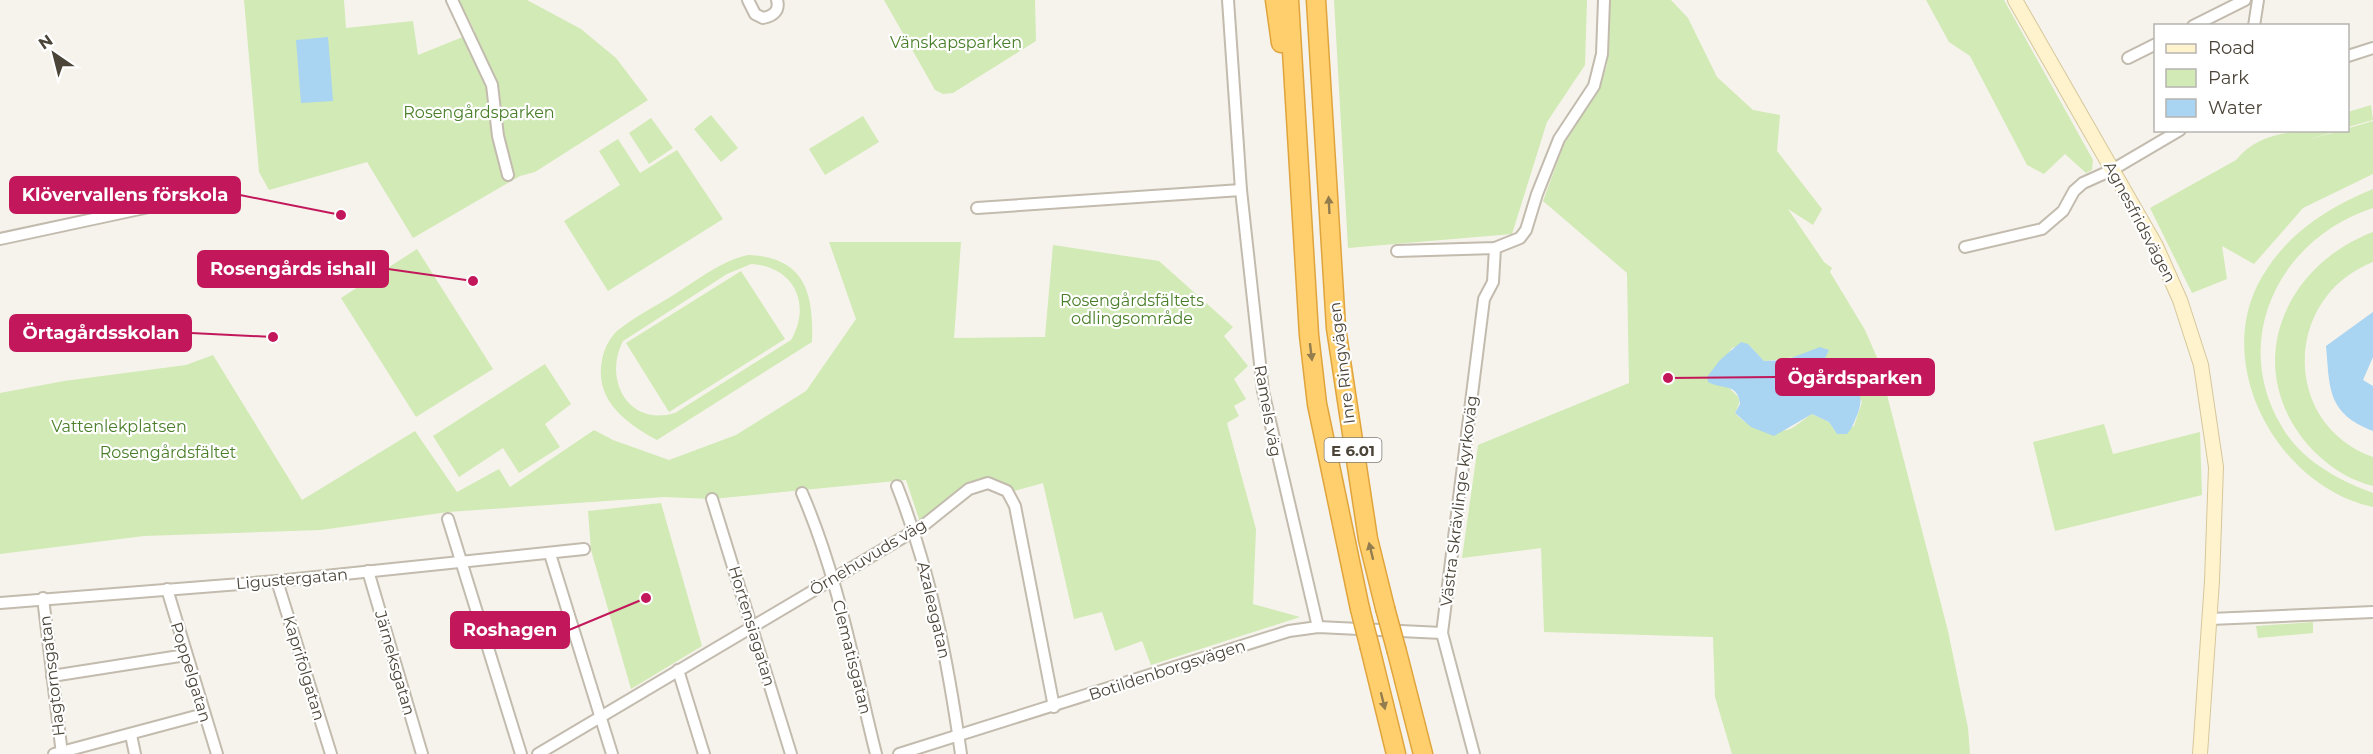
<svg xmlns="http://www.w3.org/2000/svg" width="2373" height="754" viewBox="0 0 2373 754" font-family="Montserrat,sans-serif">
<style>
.green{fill:#d2eab5;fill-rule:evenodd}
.water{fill:#a9d4f2}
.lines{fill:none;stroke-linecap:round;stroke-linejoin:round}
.minor-casing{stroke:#c2bbae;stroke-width:14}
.secondary-casing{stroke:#d6c79b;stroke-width:16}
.motorway-casing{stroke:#e0a43c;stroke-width:21}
.minor{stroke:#fff;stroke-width:10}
.secondary{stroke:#fff3cd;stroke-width:14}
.motorway{stroke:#ffcf6e;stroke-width:18}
.motorway-bridge-casing{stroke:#e0a43c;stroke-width:21;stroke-linecap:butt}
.motorway-bridge{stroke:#ffcf6e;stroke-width:18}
.oneway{fill:#937c4e}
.labels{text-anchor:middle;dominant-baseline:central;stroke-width:4.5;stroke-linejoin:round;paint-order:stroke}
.shield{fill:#fff;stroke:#817c74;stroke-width:1.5}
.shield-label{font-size:15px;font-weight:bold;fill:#4b4439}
.park-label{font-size:16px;fill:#4a7f2a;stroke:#fff}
.street-label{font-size:16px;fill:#4b4439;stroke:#fff}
.leader{fill:none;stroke:#c2185b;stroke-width:2}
.callout-dot{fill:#c2185b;stroke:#fff;stroke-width:2}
.callout{fill:#c2185b;stroke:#c2185b;stroke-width:2}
.callout-label{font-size:18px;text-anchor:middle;font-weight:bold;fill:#fff}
</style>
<rect width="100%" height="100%" fill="#f6f3ec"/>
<g class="green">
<path d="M244,0H344L346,28L413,21L418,55L475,32L459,0H527L581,29L616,58L648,100L535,172L520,176L413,238L367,162L269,190L259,172Z"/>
<path d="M884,0H1035L1036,41L953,93L943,94L935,90Z"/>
<path d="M1334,0H1587L1585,65L1547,122L1512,234L1348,248Z"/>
<path d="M1609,0H1671L1688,18L1717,77L1753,110L1780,115L1777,151L1822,209L1813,225L1788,209L1824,262L1832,268L1830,272L1865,330L1878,360L1948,631L1968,728L1970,754H1732L1715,697L1713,637L1544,632L1541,548L1462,558L1478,445L1629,383L1627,273L1543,201L1564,144L1601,83L1607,65ZM1748,344L1764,361C1787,360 1803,352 1825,358L1835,373L1850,380L1862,402L1854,426L1837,434L1829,422L1812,414C1805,418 1795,428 1787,430C1770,433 1746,427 1735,413C1745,394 1735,398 1727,384C1723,378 1722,367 1720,360L1728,355L1732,348Z"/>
<path d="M1926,0H2004L2093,160L2092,170L2086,173L2065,154L2044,174L2027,165L1970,56L1949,42Z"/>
<path d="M2371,105L2373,120L2348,127V112Z"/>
<path d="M711,115L738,148L721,162L694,129Z"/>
<path d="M863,116L879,142L825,175L809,149Z"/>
<path d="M651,118L673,148L649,164L629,133Z"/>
<path d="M2373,121V174L2303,208L2254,264L2222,246L2227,279L2192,293L2150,208L2236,160C2260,130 2300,130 2336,131L2304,141Z"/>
<path d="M618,139L640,173L677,150L723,219L608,291L564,221L620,185L599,151Z"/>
<path d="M2373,189V208C2280,238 2229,339 2282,427C2302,461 2338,480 2373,493V507C2282,488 2215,373 2257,286C2282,237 2324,209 2373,189Z"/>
<path d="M2373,232V262C2283,297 2281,424 2373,457V486C2348,480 2325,464 2308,445C2241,367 2283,266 2373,232Z"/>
<path d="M829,242H961L954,338L1045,337L1053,245L1159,261L1233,327L1224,336L1248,366L1234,379L1246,399L1234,406L1239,416L1227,423L1256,529L1253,604L1300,617L1151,665L1142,641L1115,651L1102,612L1074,619L1043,483L1014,491C1007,486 1001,481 993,479C972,474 937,510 920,522L906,480L712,499L664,497L448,512L321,530L144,536L0,554V393L64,381L186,365L213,355L302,500L415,431L457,492L499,469L510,487L594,430L613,440L669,460L736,435L806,391L856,319Z"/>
<path d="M417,249L493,369L416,417L341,298Z"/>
<path d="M748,255C804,257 814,292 812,342L657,440C626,423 594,400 602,360C604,349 609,339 617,331C634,317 656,306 675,294C699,279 721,261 748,255ZM751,264C794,266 812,304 791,340L675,413C628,427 603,379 623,341L727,274Z"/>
<path d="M741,271L785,339L669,412L626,343Z"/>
<path d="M545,364L571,404L545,424L560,447L519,473L503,448L459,477L433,436Z"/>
<path d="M2104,424L2113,454L2200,432L2202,495L2055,531L2033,442Z"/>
<path d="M661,503L702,646L631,689L591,550L588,511Z"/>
<path d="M2313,622V633L2258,638L2256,626Z"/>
</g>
<g class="water">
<path d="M328,37L333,101L301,103L296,40Z"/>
<path d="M2373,312V357L2363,380L2373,386V431C2327,413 2330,389 2326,346Z"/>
<path d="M1741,342L1748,344L1764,361L1786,360L1820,347L1829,350L1825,358C1836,383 1870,378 1858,413C1854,422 1853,427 1847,434H1837L1829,422L1812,414L1774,436L1751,427L1735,413L1740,404C1738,382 1721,390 1708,382L1707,377L1720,360Z"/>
</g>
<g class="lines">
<defs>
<g id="minor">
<path d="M452,0L492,85L498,136L508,175"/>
<path d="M748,0L755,14L763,18C773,16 780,11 777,0"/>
<path d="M1228,0L1241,190L1263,391L1318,627"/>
<path d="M2193,26L2245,0"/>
<path d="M2254,26L2258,0"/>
<path d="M2348,56L2373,48"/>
<path d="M2128,58L2156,44"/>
<path d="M977,208L1241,190"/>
<path d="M0,239L149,207"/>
<path d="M1965,247L2042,229L2063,211L2074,191L2083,183L2112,170L2180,130"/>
<path d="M1397,251L1495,248L1520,238L1526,230L1537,194L1559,139L1594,86L1602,54L1604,0"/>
<path d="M897,486C931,572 948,663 961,754"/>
<path d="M802,493C838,576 854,666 876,754"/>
<path d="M712,499L791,754"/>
<path d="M448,519L521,754"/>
<path d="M550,554L612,754"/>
<path d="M368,571L422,754"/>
<path d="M277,581L331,754"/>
<path d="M167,589L217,754"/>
<path d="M43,598L62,754"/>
<path d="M0,603L277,581L584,549"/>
<path d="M2210,619L2373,612"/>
<path d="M678,670L704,754"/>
<path d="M52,676L186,655"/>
<path d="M131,735L135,754"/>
<path d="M54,754L204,714"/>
<path d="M538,754L924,525L969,489L988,483L1007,491L1015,506L1054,707"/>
<path d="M899,754L1289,631L1318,627L1442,633"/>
<path d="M1474,754L1442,633L1484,299L1493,282L1495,248"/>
</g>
<path id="secondary" d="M2015,0L2156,246L2180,300L2201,365L2216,467L2212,581L2200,754"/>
<g id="motorway">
<path d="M1275,0L1281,43"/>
<path d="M1289,0L1309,335L1317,404L1360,609"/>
<path d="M1316,0L1336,328L1368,539L1385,608"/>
<path d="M1370,648L1396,754"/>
<path d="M1397,652L1423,754"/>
</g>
</defs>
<use href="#minor" class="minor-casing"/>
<use href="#secondary" class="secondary-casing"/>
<use href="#motorway" class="motorway-casing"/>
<use href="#minor" class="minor"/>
<use href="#secondary" class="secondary"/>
<use href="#motorway" class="motorway"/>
<defs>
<g id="motorway-bridge">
<path d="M1385,608L1397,652"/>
<path d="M1360,609L1370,648"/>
</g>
</defs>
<use href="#motorway-bridge" class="motorway-bridge-casing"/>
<use href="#motorway-bridge" class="motorway-bridge"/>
</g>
<defs><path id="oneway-solid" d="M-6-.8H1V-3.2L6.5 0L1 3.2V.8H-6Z" transform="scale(1.5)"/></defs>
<g class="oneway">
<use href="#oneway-solid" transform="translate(1329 205) rotate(-93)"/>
<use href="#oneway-solid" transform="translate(1311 352) rotate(83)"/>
<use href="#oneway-solid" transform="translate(1371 551) rotate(-104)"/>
<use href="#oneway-solid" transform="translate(1383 701) rotate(76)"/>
</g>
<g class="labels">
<rect class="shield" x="1324.5" y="438" width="57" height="24" rx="4.5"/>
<g class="shield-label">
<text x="1353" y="450">E 6.01</text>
</g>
<g class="park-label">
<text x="956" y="42">Vänskapsparken</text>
<text x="479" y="112">Rosengårdsparken</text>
<text x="1132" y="300">Rosengårdsfältets<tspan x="1132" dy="18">odlingsområde</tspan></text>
<text x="119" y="426">Vattenlekplatsen</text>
<text x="168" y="452">Rosengårdsfältet</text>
</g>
<g class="street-label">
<text transform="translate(2140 222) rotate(62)">Agnesfridsvägen</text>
<text transform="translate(1342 363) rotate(-97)">Inre Ringvägen</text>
<text transform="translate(1268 411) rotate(80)">Ramels väg</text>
<text transform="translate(1459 501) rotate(-83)">Västra Skrävlinge kyrkoväg</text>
<text transform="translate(868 557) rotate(-31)">Örnehuvuds väg</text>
<text transform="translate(292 579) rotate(-5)">Ligustergatan</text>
<text transform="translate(934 610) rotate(77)">Azaleagatan</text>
<text transform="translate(752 626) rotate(73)">Hortensiagatan</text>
<text transform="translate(852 657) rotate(76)">Clematisgatan</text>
<text transform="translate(395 663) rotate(74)">Järneksgatan</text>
<text transform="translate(304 668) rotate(73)">Kaprifolgatan</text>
<text transform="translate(1167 670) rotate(-18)">Botildenborgsvägen</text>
<text transform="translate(191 672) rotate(73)">Poppelgatan</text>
<text transform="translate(52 676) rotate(-97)">Hagtornsgatan</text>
</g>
</g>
<path class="leader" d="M341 215L240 195M473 281L388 269M273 337L191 333M1668 378L1776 377M646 598L569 630"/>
<g class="callout-dot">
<circle cx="341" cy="215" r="6"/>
<circle cx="473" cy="281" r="6"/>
<circle cx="273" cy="337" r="6"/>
<circle cx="1668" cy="378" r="6"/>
<circle cx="646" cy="598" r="6"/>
</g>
<g class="callout">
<rect x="10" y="177" width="230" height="36" rx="6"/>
<rect x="198" y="251" width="190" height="36" rx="6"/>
<rect x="10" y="315" width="181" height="36" rx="6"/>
<rect x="1776" y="359" width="158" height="36" rx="6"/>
<rect x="451" y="612" width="118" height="36" rx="6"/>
</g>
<g class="callout-label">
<text x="125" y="201">Klövervallens förskola</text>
<text x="293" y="275">Rosengårds ishall</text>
<text x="101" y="339">Örtagårdsskolan</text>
<text x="1855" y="384">Ögårdsparken</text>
<text x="510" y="636">Roshagen</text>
</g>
<rect x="2154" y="24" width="195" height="108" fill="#ffffff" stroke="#b7b4b0" stroke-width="1.5"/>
<rect x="2166" y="44" width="30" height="9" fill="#fff3cd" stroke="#b7b4b0" stroke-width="1.5"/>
<text x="2208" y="54" font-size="18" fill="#4b4439">Road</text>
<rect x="2166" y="69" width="30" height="18" fill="#d2eab5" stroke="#b7b4b0" stroke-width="1.5"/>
<text x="2208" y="84" font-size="18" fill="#4b4439">Park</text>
<rect x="2166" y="99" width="30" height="18" fill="#a9d4f2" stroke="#b7b4b0" stroke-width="1.5"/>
<text x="2208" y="114" font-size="18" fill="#4b4439">Water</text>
<g transform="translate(54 54) rotate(325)" stroke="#ffffff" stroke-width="4.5" paint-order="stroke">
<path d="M0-4.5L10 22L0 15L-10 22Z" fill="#4b4439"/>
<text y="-9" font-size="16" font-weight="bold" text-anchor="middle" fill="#4b4439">N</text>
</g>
</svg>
